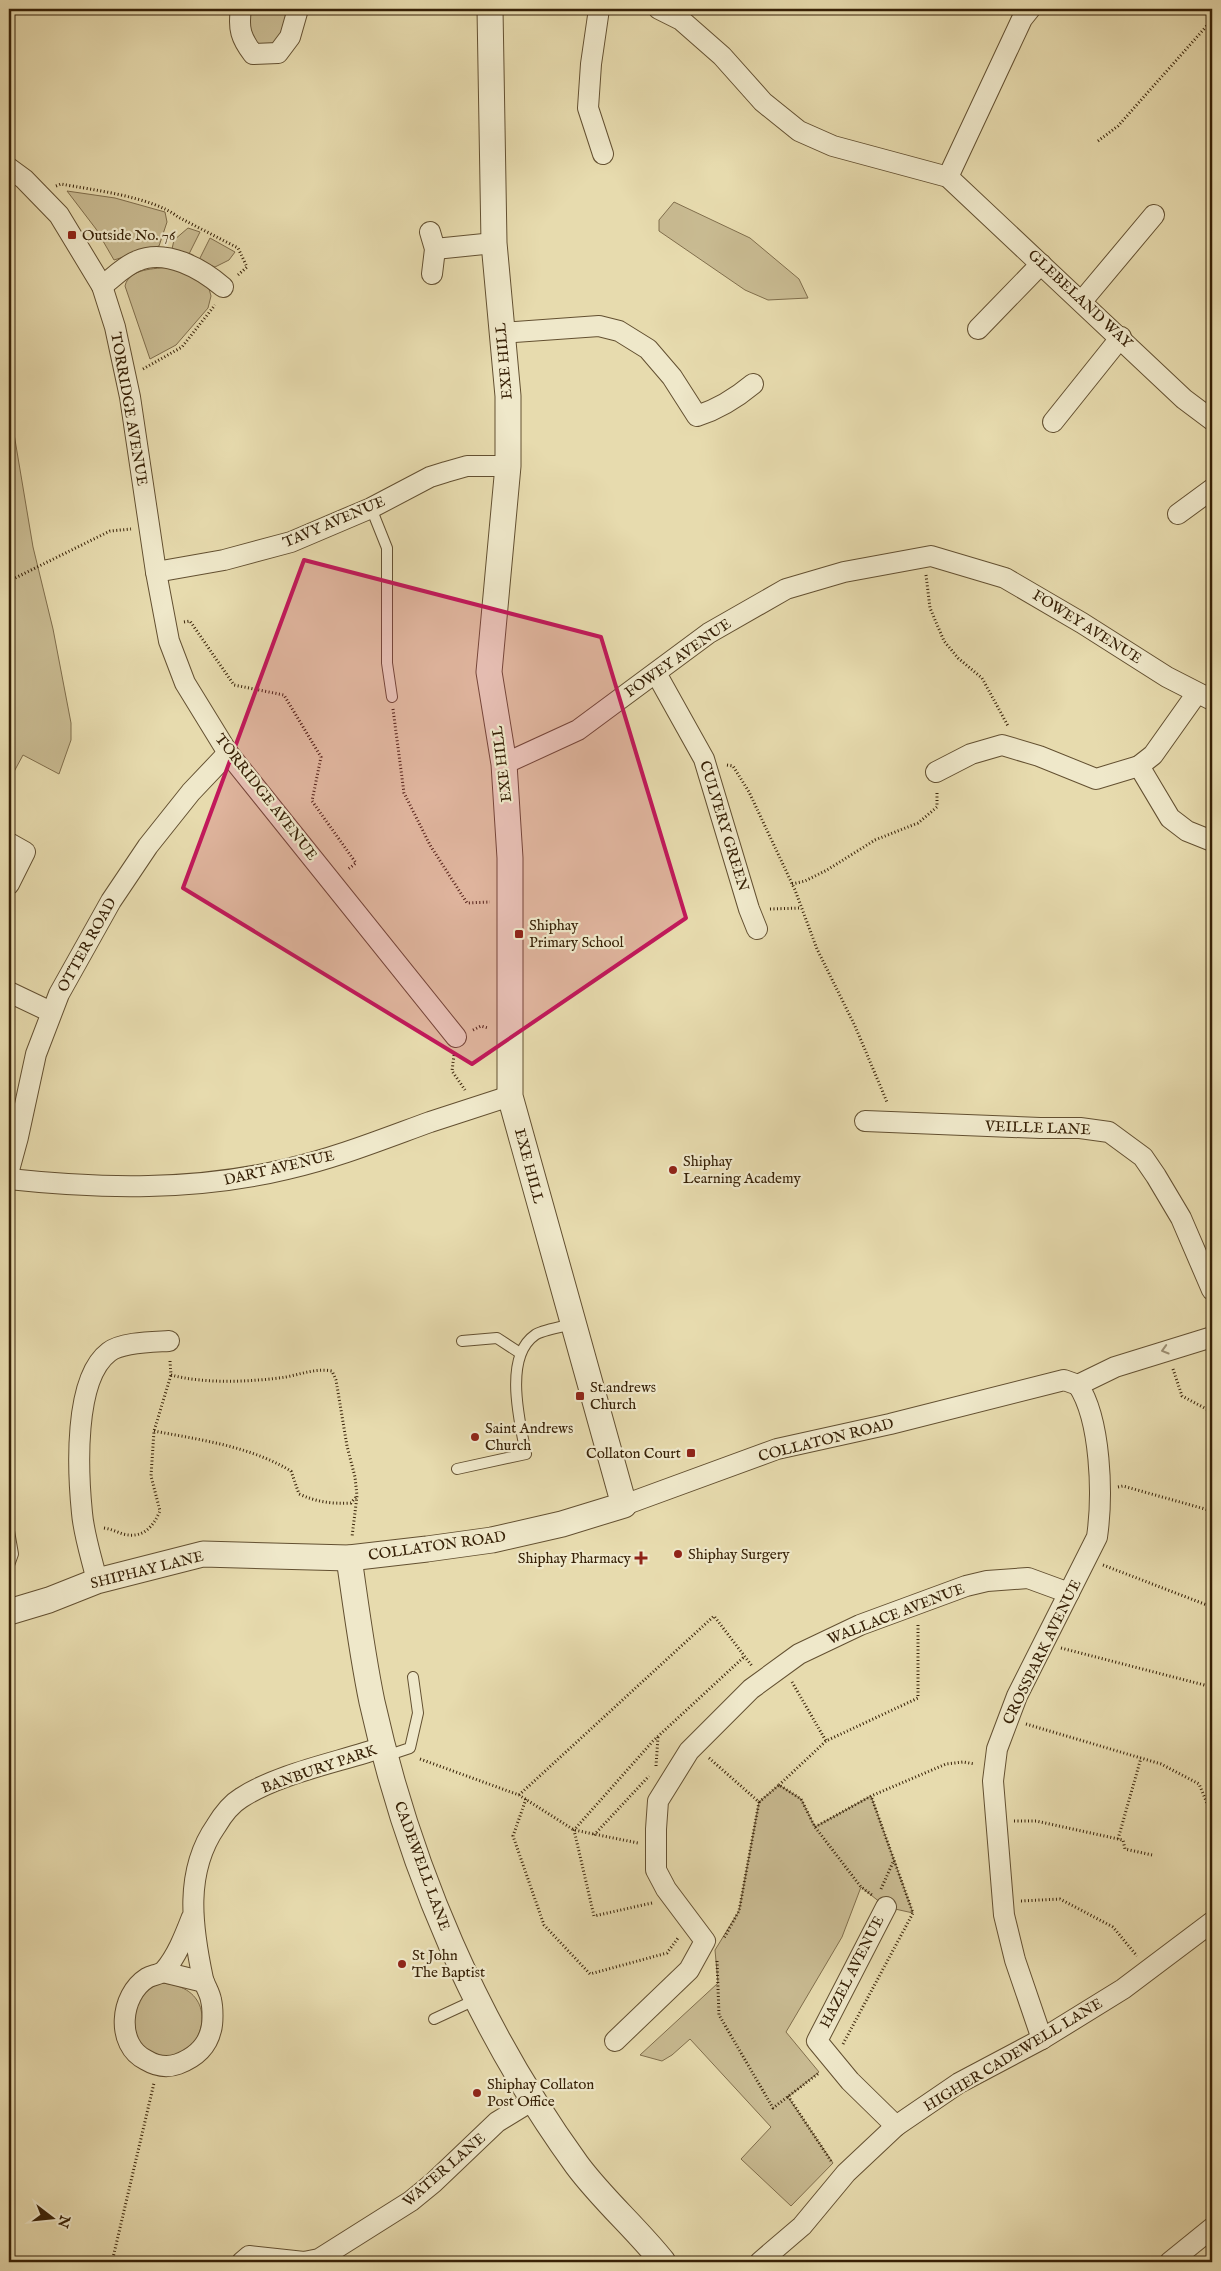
<svg xmlns="http://www.w3.org/2000/svg" width="1221" height="2271" viewBox="0 0 1221 2271" font-family="'IM FELL English',serif">
<style>
.green{fill:#c9bb92;stroke:#806e4c}
.lines{fill:none;stroke-linecap:round;stroke-linejoin:round}
.service-casing{stroke:#635031;stroke-width:12}
.minor-casing{stroke:#635031;stroke-width:22}
.tertiary-casing{stroke:#635031;stroke-width:27}
.path{stroke:#372107;stroke-width:3;stroke-dasharray:1 2.5;stroke-linecap:butt}
.service{stroke:#efe8ca;stroke-width:10}
.minor{stroke:#efe8ca;stroke-width:20}
.tertiary{stroke:#efe8ca;stroke-width:25}
.oneway{stroke:#9c8e72}
.marked{fill:#c2185b;fill-opacity:0.2;stroke:#c2185b;stroke-width:4;stroke-linejoin:round}
.poi-dot{fill:#8f2418;stroke:#efe8ca;stroke-width:2}
.labels{text-anchor:middle;dominant-baseline:central;stroke-width:4.5;stroke-linejoin:round;paint-order:stroke}
.poi-label{font-size:15px;fill:#372107;stroke:#efe8ca;text-anchor:start}
.street-label{font-size:15px;fill:#372107;stroke:#efe8ca}
</style>
<rect width="100%" height="100%" fill="#e7dbae"/>
<filter id="stains"><feTurbulence type="fractalNoise" baseFrequency=".004" numOctaves="4"/><feColorMatrix values="0 0 0 0 .2 0 0 0 0 .09 0 0 0 0 .02 0 0 0 .5 -.17"/></filter>
<radialGradient id="worn" r=".72"><stop offset=".6" stop-color="#630" stop-opacity="0"/><stop offset="1" stop-color="#630" stop-opacity=".3"/></radialGradient>
<g class="green">
<path d="M241,9H298L290,37L253,54Z"/>
<path d="M67,191L115,198L165,212L167,222L159,246L114,260L96,229Z"/>
<path d="M674,202L750,238L799,279L808,298L768,300L745,290L659,231V220Z"/>
<path d="M188,228L200,232L189,254L172,249L174,240Z"/>
<path d="M210,238L235,252L229,260L215,267L199,260Z"/>
<path d="M170,267L193,274L208,285L211,296L208,308L176,345L150,359L125,286C129,268 155,269 170,267Z"/>
<path d="M9,404L33,547L53,629L71,723V740L59,774L23,755L9,781Z"/>
<path d="M779,1785L801,1799L815,1827L871,1796L913,1913L886,1907L861,1887L842,1937L786,2032L819,2072L788,2097L833,2163L791,2206L741,2159L771,2127L690,2039L672,2055L662,2061L640,2055L718,1983L715,1950L739,1911L759,1802Z"/>
<path d="M160,1983C227,1986 203,2063 163,2058C156,2057 146,2049 139,2045C137,2036 131,2023 131,2014C132,2000 149,1988 160,1983Z"/>
</g>
<g class="lines">
<defs>
<g id="service">
<path d="M371,508L387,548V663L392,697"/>
<path d="M462,1341L497,1338L520,1353"/>
<path d="M457,1469L526,1454C520,1423 503,1357 535,1335C542,1330 563,1327 572,1324"/>
<path d="M9,1531L13,1554L9,1565"/>
<path d="M386,1756L410,1748L418,1713L413,1677"/>
<path d="M434,2019L475,2000"/>
</g>
<g id="minor">
<path d="M241,9C238,29 241,38 253,54L278,53L290,37L298,9"/>
<path d="M599,9L591,64L588,108L603,154"/>
<path d="M659,9L681,20L722,56L763,102L799,131L833,146L948,177L1184,399L1212,420"/>
<path d="M9,168L24,179L59,215L102,286L115,327L130,397L156,572L169,641L185,683L228,753L456,1037"/>
<path d="M948,177L1022,19L1030,9"/>
<path d="M430,232L435,249L432,274"/>
<path d="M435,249L494,243"/>
<path d="M102,286C113,278 124,266 137,261C166,248 202,269 223,287"/>
<path d="M1082,301L1154,215"/>
<path d="M978,329L1041,264"/>
<path d="M501,333L599,326L619,331L648,349L672,377L697,416C719,409 735,399 753,384"/>
<path d="M1053,422L1121,337"/>
<path d="M1178,514L1212,489"/>
<path d="M156,572L224,560L291,542L371,508L430,477L446,472L467,466H508"/>
<path d="M656,673L704,759L749,909L757,929"/>
<path d="M1197,693L1153,755L1139,766L1170,818L1187,831L1212,841"/>
<path d="M504,764L578,730L709,633L786,589L844,572L931,556L1005,578L1082,623L1167,677L1212,700"/>
<path d="M936,772L971,754L1002,745L1039,756L1096,779L1139,766"/>
<path d="M9,843L25,852L9,884"/>
<path d="M9,992L51,1012"/>
<path d="M865,1121L1040,1128H1080L1109,1132L1143,1157L1156,1176L1181,1218L1212,1290"/>
<path d="M9,1170L18,1137L36,1054L59,994L111,901L148,846L191,792L228,753"/>
<path d="M9,1179C101,1189 196,1191 287,1169C336,1158 383,1139 430,1122C457,1113 483,1105 510,1096"/>
<path d="M624,1505L777,1449L890,1424L1064,1380L1078,1385L1115,1367L1212,1337"/>
<path d="M97,1581C92,1559 84,1536 82,1513C78,1473 73,1379 109,1352C122,1342 153,1342 169,1341"/>
<path d="M886,1907L817,2041L850,2081L896,2126"/>
<path d="M192,1917C185,1935 177,1956 164,1971C159,1975 152,1975 147,1978C120,1995 115,2045 146,2060C156,2066 167,2068 178,2064C194,2058 207,2047 211,2030C213,2023 213,2008 211,2000C210,1993 205,1986 203,1979C192,1927 184,1872 216,1826C222,1816 231,1804 241,1798C279,1773 340,1762 383,1747"/>
<path d="M163,1972L204,1982"/>
<path d="M1042,2039L1015,1960L1004,1915L993,1781L997,1749L1017,1696L1097,1537C1103,1495 1101,1420 1078,1385"/>
<path d="M615,2041L689,1970L705,1941L666,1889L656,1870V1829L658,1801L689,1751L751,1689L799,1654L860,1625L966,1586L987,1581L1028,1578L1069,1593"/>
<path d="M242,2262L249,2256L304,2262L319,2259L411,2201L433,2183L497,2122L533,2100"/>
<path d="M760,2262L802,2226L846,2173L896,2126L959,2083L1042,2039L1123,1989L1212,1922"/>
<path d="M1170,2262L1212,2228"/>
</g>
<g id="tertiary">
<path d="M349,1558C356,1606 362,1654 372,1702C409,1868 477,2027 577,2165C603,2200 636,2228 663,2262"/>
<path d="M9,1612L49,1600L97,1581L203,1554L349,1558L427,1549L492,1540L562,1524L624,1505L510,1096V858L504,764L489,672L508,466V396L494,243L490,9"/>
</g>
</defs>
<use href="#service" class="service-casing"/>
<use href="#minor" class="minor-casing"/>
<use href="#tertiary" class="tertiary-casing"/>
<g class="path">
<path d="M1098,141L1118,126L1212,20"/>
<path d="M56,186L61,184C93,190 153,197 178,217L238,248L247,267L238,275"/>
<path d="M143,369L182,347L215,305"/>
<path d="M926,575L930,608L944,641L958,658L982,678L1008,726"/>
<path d="M9,581L110,531L131,529"/>
<path d="M184,622L190,621L234,685L284,695L321,757L312,801L356,863L347,870"/>
<path d="M393,709L404,793L430,845L467,903L490,902"/>
<path d="M727,765L733,766L749,792L795,890L817,949L855,1026L887,1102"/>
<path d="M792,884L805,881L827,870L875,840L918,823L937,807V791"/>
<path d="M770,909L800,908"/>
<path d="M473,1030L481,1026L488,1028"/>
<path d="M454,1055L452,1071L465,1090"/>
<path d="M170,1361L171,1375C204,1384 252,1382 286,1377C302,1374 316,1368 332,1371L336,1380L347,1446L355,1477L357,1496L352,1537"/>
<path d="M1173,1369L1182,1396L1212,1412"/>
<path d="M154,1431C201,1440 249,1446 291,1471L299,1494C317,1502 331,1504 351,1503L356,1497"/>
<path d="M1118,1487L1123,1486L1212,1511"/>
<path d="M104,1528C111,1529 117,1532 123,1534C143,1539 153,1527 160,1511L151,1476L154,1431L171,1375"/>
<path d="M1103,1565L1212,1607"/>
<path d="M1061,1648L1212,1687"/>
<path d="M792,1682L826,1741"/>
<path d="M1026,1724L1161,1764L1199,1784L1212,1815"/>
<path d="M709,1758L759,1802L739,1911L724,1938"/>
<path d="M420,1759L519,1795L574,1830L638,1843"/>
<path d="M656,1766L658,1737"/>
<path d="M779,1785L826,1741L918,1698V1624"/>
<path d="M519,1795L714,1616L752,1666"/>
<path d="M526,1799L513,1836L544,1925L590,1974L667,1953L678,1938"/>
<path d="M759,1802L779,1785L801,1799L815,1827L861,1887L872,1895"/>
<path d="M1014,1821H1036L1123,1840L1125,1849L1152,1855"/>
<path d="M815,1827L871,1796L946,1764L963,1762L975,1764"/>
<path d="M594,1835L649,1776"/>
<path d="M1118,1839L1141,1758"/>
<path d="M881,1889L894,1860"/>
<path d="M1021,1901L1060,1899L1113,1927L1137,1956"/>
<path d="M652,1903L594,1916L574,1830L653,1741L745,1656"/>
<path d="M717,1961L719,2015L773,2108L819,2073"/>
<path d="M843,2044L913,1913L871,1796"/>
<path d="M788,2096L831,2161"/>
<path d="M112,2262L154,2083"/>
</g>
<use href="#service" class="service"/>
<use href="#minor" class="minor"/>
<use href="#tertiary" class="tertiary"/>
</g>
<defs><path id="oneway-chevron" d="M-2-3.5L2.5 0L-2 3.5" fill="none" stroke-width="1.6" stroke-linecap="round" stroke-linejoin="round" transform="scale(1.25)"/></defs>
<use class="oneway" href="#oneway-chevron" transform="translate(1165 1350) rotate(164)"/>
<path class="marked" d="M304,560L601,637L686,918L472,1064L183,888Z"/>
<g class="poi-dot">
<rect x="67" y="230" width="10" height="10" rx="2.5"/>
<rect x="514" y="929" width="10" height="10" rx="2.5"/>
<circle cx="673" cy="1170" r="5"/>
<rect x="575" y="1391" width="10" height="10" rx="2.5"/>
<circle cx="475" cy="1437" r="5"/>
<rect x="686" y="1448" width="10" height="10" rx="2.5"/>
<circle cx="678" cy="1554" r="5"/>
<path d="M638.5 1550.5h5v5h5v5h-5v5h-5v-5h-5v-5h5z"/>
<circle cx="402" cy="1964" r="5"/>
<circle cx="477" cy="2093" r="5"/>
</g>
<g class="labels">
<g class="poi-label">
<text x="82" y="235">Outside No. 76</text>
<text x="529" y="925">Shiphay<tspan x="529" dy="17">Primary School</tspan></text>
<text x="683" y="1161">Shiphay<tspan x="683" dy="17">Learning Academy</tspan></text>
<text x="590" y="1387">St.andrews<tspan x="590" dy="17">Church</tspan></text>
<text x="485" y="1428">Saint Andrews<tspan x="485" dy="17">Church</tspan></text>
<text x="681" y="1453" text-anchor="end">Collaton Court</text>
<text x="688" y="1554">Shiphay Surgery</text>
<text x="631" y="1558" text-anchor="end">Shiphay Pharmacy</text>
<text x="412" y="1955">St John<tspan x="412" dy="17">The Baptist</tspan></text>
<text x="487" y="2084">Shiphay Collaton<tspan x="487" dy="17">Post Office</tspan></text>
</g>
<g class="street-label">
<text transform="translate(1080 299) rotate(43)">GLEBELAND WAY</text>
<text transform="translate(504 361) rotate(-95)">EXE HILL</text>
<text transform="translate(129 409) rotate(80)">TORRIDGE AVENUE</text>
<text transform="translate(334 522) rotate(-23)">TAVY AVENUE</text>
<text transform="translate(1087 627) rotate(32)">FOWEY AVENUE</text>
<text transform="translate(678 658) rotate(-35)">FOWEY AVENUE</text>
<text transform="translate(502 764) rotate(-97)">EXE HILL</text>
<text transform="translate(266 797) rotate(52)">TORRIDGE AVENUE</text>
<text transform="translate(724 826) rotate(73)">CULVERY GREEN</text>
<text transform="translate(87 945) rotate(-61)">OTTER ROAD</text>
<text transform="translate(1038 1128) rotate(2)">VEILLE LANE</text>
<text transform="translate(529 1166) rotate(75)">EXE HILL</text>
<text transform="translate(279 1168) rotate(-13)">DART AVENUE</text>
<text transform="translate(826 1440) rotate(-14)">COLLATON ROAD</text>
<text transform="translate(437 1546) rotate(-8)">COLLATON ROAD</text>
<text transform="translate(147 1570) rotate(-14)">SHIPHAY LANE</text>
<text transform="translate(896 1614) rotate(-21)">WALLACE AVENUE</text>
<text transform="translate(1042 1652) rotate(-64)">CROSSPARK AVENUE</text>
<text transform="translate(319 1769) rotate(-19)">BANBURY PARK</text>
<text transform="translate(422 1866) rotate(70)">CADEWELL LANE</text>
<text transform="translate(852 1972) rotate(-63)">HAZEL AVENUE</text>
<text transform="translate(1013 2055) rotate(-31)">HIGHER CADEWELL LANE</text>
<text transform="translate(444 2170) rotate(-41)">WATER LANE</text>
</g>
</g>
<rect width="1221" height="2271" fill="none" stroke="#e7dbae" stroke-width="30"/>
<rect x="10" y="10" width="1201" height="2251" fill="none" stroke="#372107" stroke-width="2.5"/>
<rect x="15" y="15" width="1191" height="2241" fill="none" stroke="#372107"/>
<g transform="translate(52 2218) rotate(106)" stroke="#efe8ca" stroke-width="4" paint-order="stroke">
<path d="M0-4L9 19L0 12L-9 19Z" fill="#372107"/>
<text y="-8" font-size="14" font-weight="bold" text-anchor="middle" fill="#372107">N</text>
</g>
<rect width="100%" height="100%" filter="url(#stains)"/>
<rect width="100%" height="100%" fill="url(#worn)"/>
</svg>
